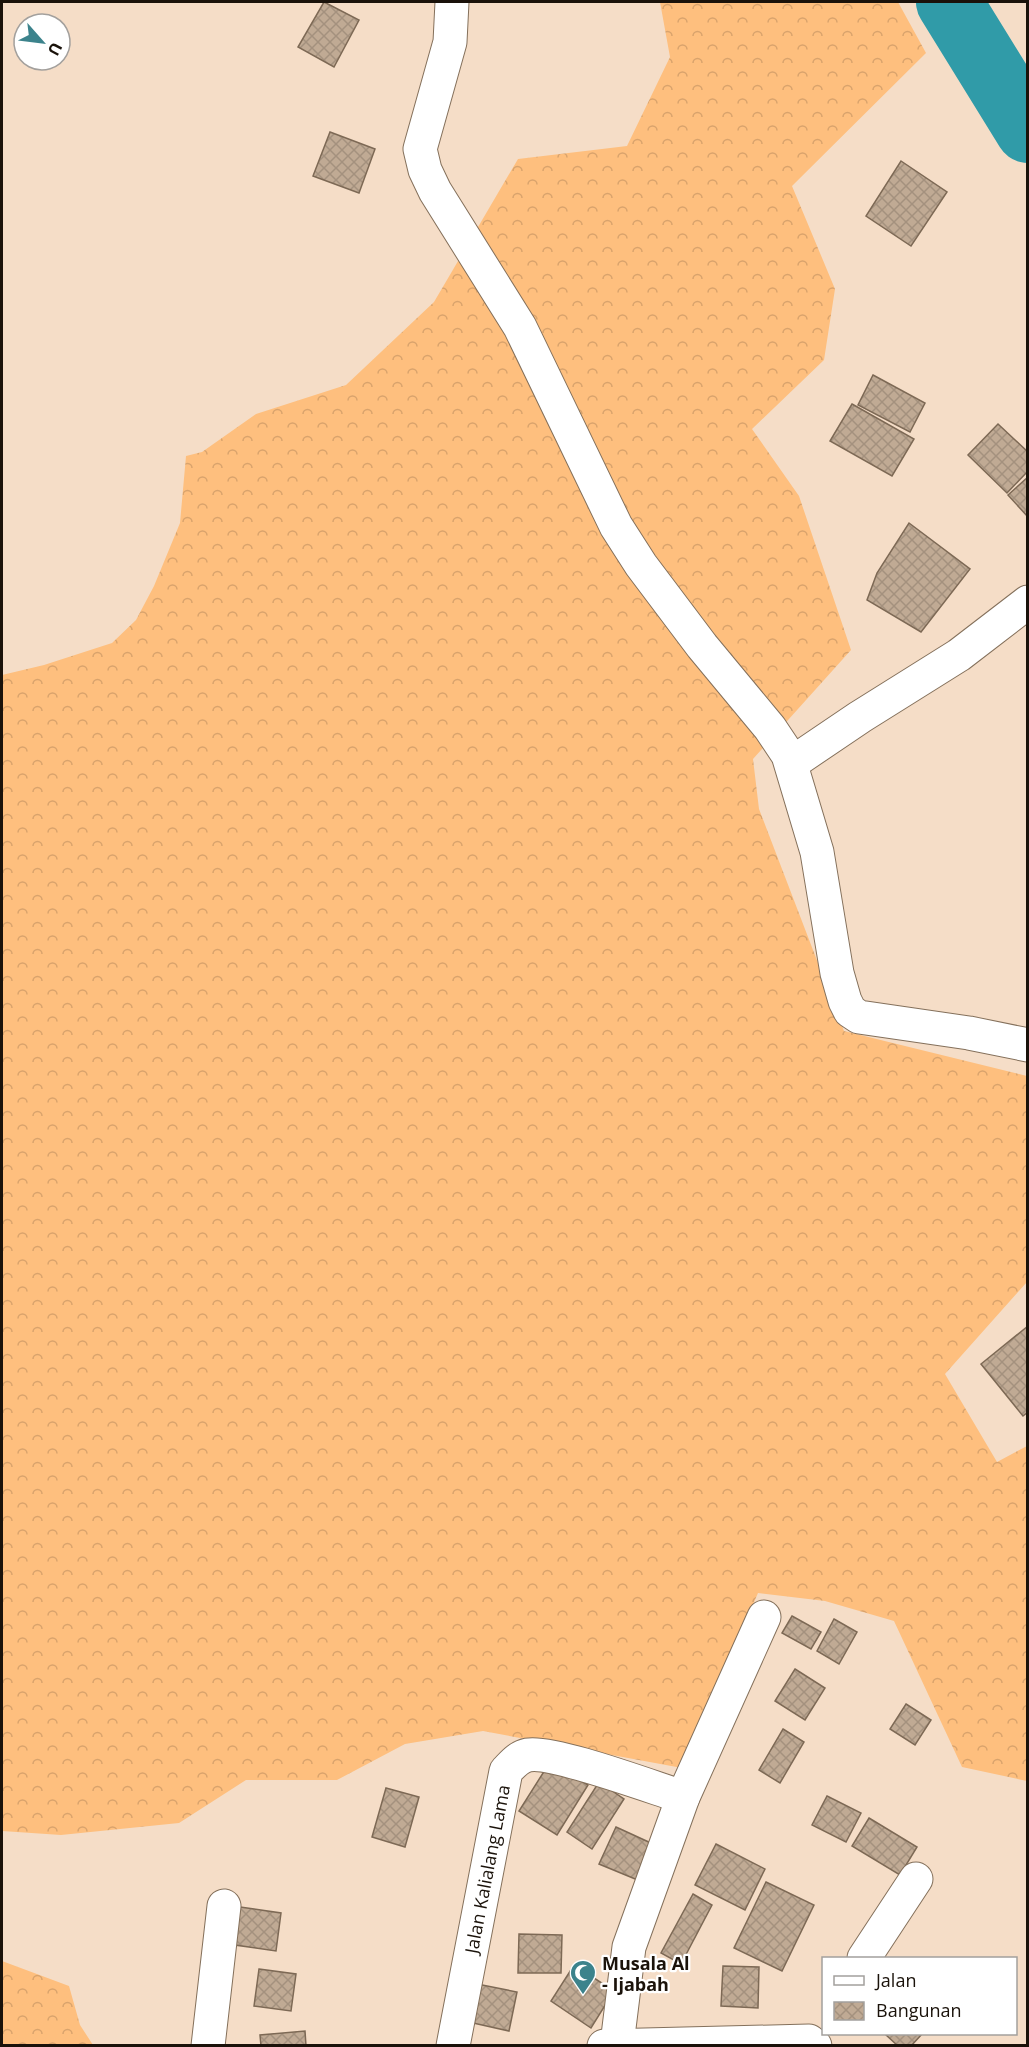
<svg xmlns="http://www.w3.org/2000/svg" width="1029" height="2047" viewBox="0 0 1029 2047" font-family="'Open Sans',sans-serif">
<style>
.forest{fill:url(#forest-crowns)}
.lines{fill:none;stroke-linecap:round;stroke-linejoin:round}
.river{stroke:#309ba8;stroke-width:66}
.building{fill:url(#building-cross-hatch);stroke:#7d6955;stroke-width:1.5}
.street-casing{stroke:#84705b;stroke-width:35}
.street{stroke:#fff;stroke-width:33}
.labels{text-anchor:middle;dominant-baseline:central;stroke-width:4.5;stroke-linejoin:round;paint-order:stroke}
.street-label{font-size:18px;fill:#1a120a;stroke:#fff}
.poi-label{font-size:18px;font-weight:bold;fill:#1a120a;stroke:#fff;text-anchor:start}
</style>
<defs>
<pattern id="forest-crowns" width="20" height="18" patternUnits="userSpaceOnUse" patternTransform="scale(1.5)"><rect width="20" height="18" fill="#febf7e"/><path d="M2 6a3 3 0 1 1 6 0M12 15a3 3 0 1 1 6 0" fill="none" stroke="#d9a36c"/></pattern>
<pattern id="building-cross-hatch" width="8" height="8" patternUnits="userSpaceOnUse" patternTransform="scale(1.5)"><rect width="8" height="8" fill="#c0aa94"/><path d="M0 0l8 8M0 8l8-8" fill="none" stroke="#a4917e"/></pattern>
</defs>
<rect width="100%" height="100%" fill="#f5ddc7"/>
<g class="forest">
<path d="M660,2H898L926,53L792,186L835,289L824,360L752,429L799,496L851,650L753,759L759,809L844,1031L1027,1076V1282L945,1374L997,1462L1027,1446V1781L962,1767L894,1621L825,1601L758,1593L682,1768L483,1731L405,1744L337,1780H246L179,1823L61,1835L2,1831V675L44,665L112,643L136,620L154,586L180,523L186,456L202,452L256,414L346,385L434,302L518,159L627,146L670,57Z"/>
<path d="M2,1961L69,1986L80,2025L93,2045H2Z"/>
</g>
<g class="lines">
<path class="river" d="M949,2L1028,130"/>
</g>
<g class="building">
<path d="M324,2L359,20L334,67L298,47Z"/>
<path d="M330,132L375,149L359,193L313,176Z"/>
<path d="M901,161L947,192L911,246L866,216Z"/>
<path d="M873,375L925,403L910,432L858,405Z"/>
<path d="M852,404L914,439L892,476L830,441Z"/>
<path d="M998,424L1028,452V471L1007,493L968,455Z"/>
<path d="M1028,477V517L1008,495Z"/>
<path d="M909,523L970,569L921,632L867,600L877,573Z"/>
<path d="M1028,1326V1412L1023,1416L981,1364Z"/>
<path d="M792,1616L821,1632L811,1649L782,1633Z"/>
<path d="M834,1619L857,1632L839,1664L817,1651Z"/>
<path d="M795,1669L825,1688L805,1720L775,1701Z"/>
<path d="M906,1704L931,1720L915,1745L890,1729Z"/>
<path d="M783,1729L804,1742L780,1783L759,1770Z"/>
<path d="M550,1762L588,1785L557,1835L519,1811Z"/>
<path d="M599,1782L624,1799L592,1849L567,1832Z"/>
<path d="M386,1788L419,1797L405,1847L372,1837Z"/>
<path d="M827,1796L861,1813L846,1842L812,1825Z"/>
<path d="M869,1818L917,1847L900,1875L852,1846Z"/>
<path d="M616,1827L653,1844L640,1881L599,1864Z"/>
<path d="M716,1844L765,1869L745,1910L695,1885Z"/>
<path d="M766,1882L814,1905L782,1971L734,1948Z"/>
<path d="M693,1894L712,1905L681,1964L661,1953Z"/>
<path d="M240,1907L281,1913L276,1951L235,1945Z"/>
<path d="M519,1934L562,1935L561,1973H518Z"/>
<path d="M574,1965L614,1991L591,2028L551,2001Z"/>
<path d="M723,1966L759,1967L758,2008L721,2006Z"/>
<path d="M259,1969L296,1974L291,2011L254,2006Z"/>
<path d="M472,1983L517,1992L509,2031L464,2021Z"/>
<path d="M305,2031L306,2046H261L260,2035Z"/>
<path d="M885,2034H922L911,2046H898Z"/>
</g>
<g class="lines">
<defs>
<g id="street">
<path d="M452,2L450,42L420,149L425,170L435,191L520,327L616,526L641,565L702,646L770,728L788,755L817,852L837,973L845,1001L850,1011L859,1017L969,1033L1028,1045"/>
<path d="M792,763L860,717L959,655L1028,602"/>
<path d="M864,1958L916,1879"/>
<path d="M617,2044L629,1947L683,1797L764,1617"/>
<path d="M208,2046L224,1906"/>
<path d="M453,2046L506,1771C513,1764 518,1757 528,1755C552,1750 654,1788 683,1797"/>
<path d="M604,2046L809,2041L815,2046"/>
</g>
</defs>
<use href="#street" class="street-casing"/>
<use href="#street" class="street"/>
</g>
<defs>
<symbol id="mosque-pin" viewBox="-11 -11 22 30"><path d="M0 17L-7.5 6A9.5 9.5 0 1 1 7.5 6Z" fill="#3c838c" stroke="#fff"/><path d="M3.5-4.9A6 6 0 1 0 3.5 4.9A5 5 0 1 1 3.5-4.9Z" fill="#fff"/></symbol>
</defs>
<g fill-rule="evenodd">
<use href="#mosque-pin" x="568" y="1958" width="30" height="40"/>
</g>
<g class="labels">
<g class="street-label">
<text transform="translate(487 1869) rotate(-79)">Jalan Kalialang Lama</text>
</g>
<g class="poi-label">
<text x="602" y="1963">Musala Al<tspan x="602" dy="21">- Ijabah</tspan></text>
</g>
</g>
<rect width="1029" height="2047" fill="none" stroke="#1a120a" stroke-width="6"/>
<rect x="822" y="1957" width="195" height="78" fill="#ffffff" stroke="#a3a09d" stroke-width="1.5"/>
<rect x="834" y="1976" width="30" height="9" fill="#ffffff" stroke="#a3a09d" stroke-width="1.5"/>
<text x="876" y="1987" font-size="18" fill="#1a120a">Jalan</text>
<rect x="834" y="2002" width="30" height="18" fill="url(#building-cross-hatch)" stroke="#a3a09d" stroke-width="1.5"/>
<text x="876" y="2017" font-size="18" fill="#1a120a">Bangunan</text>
<g transform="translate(42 42) rotate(118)"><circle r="28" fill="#ffffff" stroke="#a3a09d" stroke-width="1.5"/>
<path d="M0-4.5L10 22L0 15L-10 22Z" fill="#3c838c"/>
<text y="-9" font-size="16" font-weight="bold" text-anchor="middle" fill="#1a120a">U</text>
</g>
</svg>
